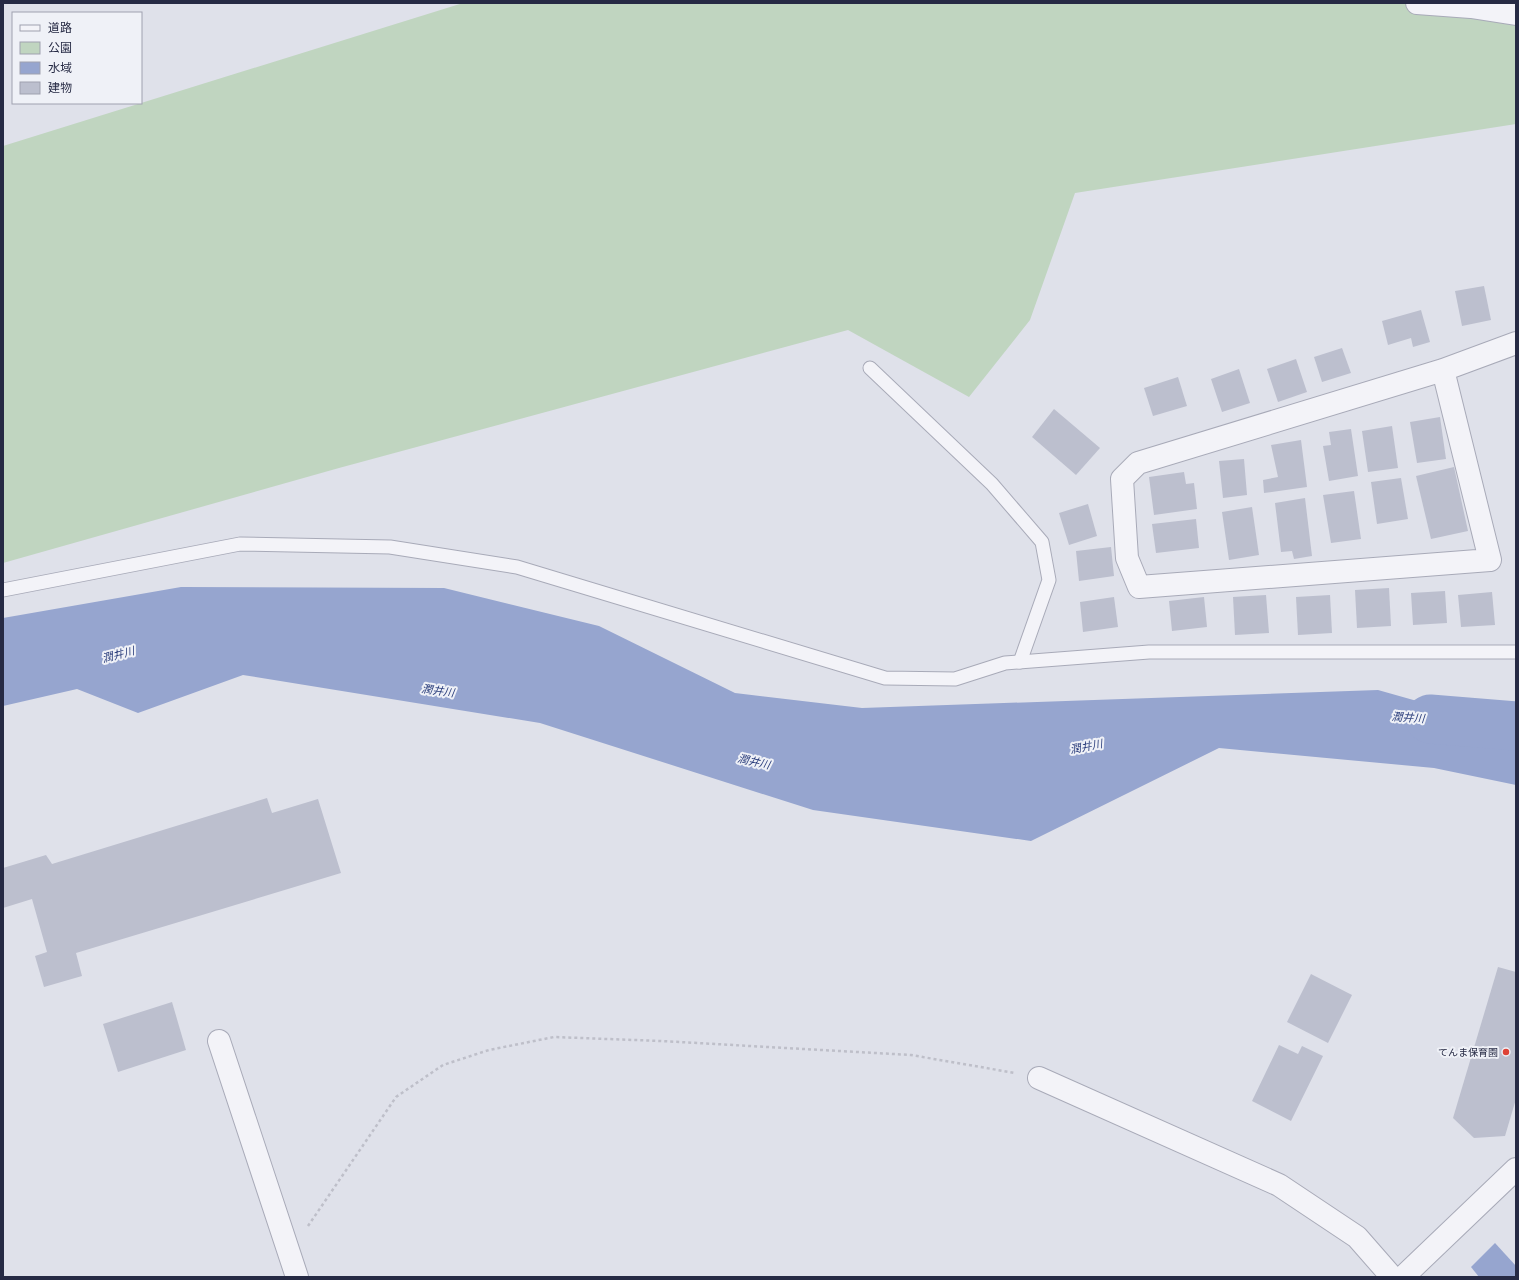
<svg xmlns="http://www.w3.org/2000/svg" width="1519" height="1280" viewBox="0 0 1519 1280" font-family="Barlow,'Noto Sans JP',sans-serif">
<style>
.green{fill:#c0d5c0}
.water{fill:#96a5cf}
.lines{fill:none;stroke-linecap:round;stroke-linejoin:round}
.river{stroke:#96a5cf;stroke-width:49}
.building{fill:#bcbfce}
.service-casing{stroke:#a8aab8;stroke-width:15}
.minor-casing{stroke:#a8aab8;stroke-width:24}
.path{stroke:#bebfc9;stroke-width:2.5;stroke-dasharray:3 3;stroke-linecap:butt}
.service{stroke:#f3f3f8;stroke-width:13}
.minor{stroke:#f3f3f8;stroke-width:22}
.poi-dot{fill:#de4236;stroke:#eff1f7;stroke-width:1.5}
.labels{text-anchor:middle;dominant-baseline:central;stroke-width:4;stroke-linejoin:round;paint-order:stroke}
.poi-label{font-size:10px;fill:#262a44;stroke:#eff1f7;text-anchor:end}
.water-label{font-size:11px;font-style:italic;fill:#2b3e7c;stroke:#eff1f7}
</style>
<rect width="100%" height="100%" fill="#dfe1ea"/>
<path class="green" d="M463,3H1516V124L1075,193L1030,320L969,397L848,330L339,468L3,563V146Z"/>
<g class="water">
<path d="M181,587L444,588L599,626L735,693L862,708L1378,690L1516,729V785L1434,768L1219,748L1031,841L813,810L540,723L243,675L138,713L77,689L3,706V618Z"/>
<path d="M1495,1243L1516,1266V1277H1479L1471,1267Z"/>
</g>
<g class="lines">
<path class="river" d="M1430,719L1516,726"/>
</g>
<g class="building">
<path d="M1484,286L1491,320L1462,326L1455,291Z"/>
<path d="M1421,310L1430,342L1413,347L1411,338L1388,345L1382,321Z"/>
<path d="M1342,348L1351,373L1322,382L1314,357Z"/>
<path d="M1296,359L1307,392L1278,402L1267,369Z"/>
<path d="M1239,369L1250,403L1222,412L1211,379Z"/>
<path d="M1178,377L1187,406L1153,416L1144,388Z"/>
<path d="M1054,409L1100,448L1076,475L1032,437Z"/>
<path d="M1440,417L1446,459L1417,463L1410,422Z"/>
<path d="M1392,426L1398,468L1368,472L1362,431Z"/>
<path d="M1351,429L1358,476L1329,481L1323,446L1331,445L1329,432Z"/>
<path d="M1301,440L1307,487L1264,493L1263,480L1278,477L1271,445Z"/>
<path d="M1244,459L1247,495L1223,498L1219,461Z"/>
<path d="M1454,467L1468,531L1431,539L1416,476Z"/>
<path d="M1184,472L1186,484L1194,483L1197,509L1154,515L1149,477Z"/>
<path d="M1401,478L1408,519L1377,524L1371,482Z"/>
<path d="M1354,491L1361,539L1331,543L1323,495Z"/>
<path d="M1305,498L1312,556L1294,559L1292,551L1281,552L1275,503Z"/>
<path d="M1088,504L1097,536L1069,545L1059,513Z"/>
<path d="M1252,507L1259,555L1229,560L1222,512Z"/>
<path d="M1196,519L1199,548L1156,553L1152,524Z"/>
<path d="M1111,547L1114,576L1079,581L1076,551Z"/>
<path d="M1389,588L1391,626L1357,628L1355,590Z"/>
<path d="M1445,591L1447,623L1413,625L1411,593Z"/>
<path d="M1492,592L1495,625L1461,627L1458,595Z"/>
<path d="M1266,595L1269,633L1235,635L1233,597Z"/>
<path d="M1330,595L1332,633L1298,635L1296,597Z"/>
<path d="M1114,597L1118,627L1083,632L1080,602Z"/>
<path d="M1204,597L1207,627L1172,631L1169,601Z"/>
<path d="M267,798L272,813L318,799L341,873L76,953L82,976L44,987L35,956L47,952L32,899L3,908V868L46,855L52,864Z"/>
<path d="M1498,967L1516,972V1099L1505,1136L1474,1138L1453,1118Z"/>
<path d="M1311,974L1352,995L1328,1043L1287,1022Z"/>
<path d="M172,1002L186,1050L118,1072L103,1024Z"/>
<path d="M1279,1045L1298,1054L1302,1046L1323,1056L1291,1121L1252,1101Z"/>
</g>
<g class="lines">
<defs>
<g id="service">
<path d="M870,368L992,484L1042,542L1049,580L1020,662"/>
<path d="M3,590L240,544L390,547L517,567L885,678L955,679L1005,663L1149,652H1516"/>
</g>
<g id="minor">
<path d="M1417,3L1471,7L1516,14"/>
<path d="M1443,370L1490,560L1139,587L1127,558L1122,479L1138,463L1443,370L1516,343"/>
<path d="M219,1041L297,1277"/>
<path d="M1039,1078L1279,1185L1357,1237L1392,1277"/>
<path d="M1403,1277L1516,1169"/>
</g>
</defs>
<use href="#service" class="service-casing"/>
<use href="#minor" class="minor-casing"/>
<path class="path" d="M308,1226L396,1097L443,1065L489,1050L554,1037L661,1041L911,1055L1015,1073"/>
<use href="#service" class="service"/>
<use href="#minor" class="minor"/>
</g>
<circle class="poi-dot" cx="1506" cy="1052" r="4"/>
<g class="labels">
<g class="poi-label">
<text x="1498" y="1052">てんま保育園</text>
</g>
<g class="water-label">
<text transform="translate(118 654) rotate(-15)">潤井川</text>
<text transform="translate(438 690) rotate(8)">潤井川</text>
<text transform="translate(1408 717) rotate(4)">潤井川</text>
<text transform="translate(1086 746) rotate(-11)">潤井川</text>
<text transform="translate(754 761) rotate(13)">潤井川</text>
</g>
</g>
<rect width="1519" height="1280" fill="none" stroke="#262a44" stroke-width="8"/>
<rect x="12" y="12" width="130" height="92" fill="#eff1f7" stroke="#9fa1af"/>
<rect x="20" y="25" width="20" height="6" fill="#f3f3f8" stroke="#9fa1af"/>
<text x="48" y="32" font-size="12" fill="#262a44">道路</text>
<rect x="20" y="42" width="20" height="12" fill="#c0d5c0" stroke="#9fa1af"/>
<text x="48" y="52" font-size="12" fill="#262a44">公園</text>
<rect x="20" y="62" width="20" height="12" fill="#96a5cf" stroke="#9fa1af"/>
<text x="48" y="72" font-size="12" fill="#262a44">水域</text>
<rect x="20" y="82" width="20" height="12" fill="#bcbfce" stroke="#9fa1af"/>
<text x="48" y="92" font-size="12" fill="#262a44">建物</text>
</svg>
